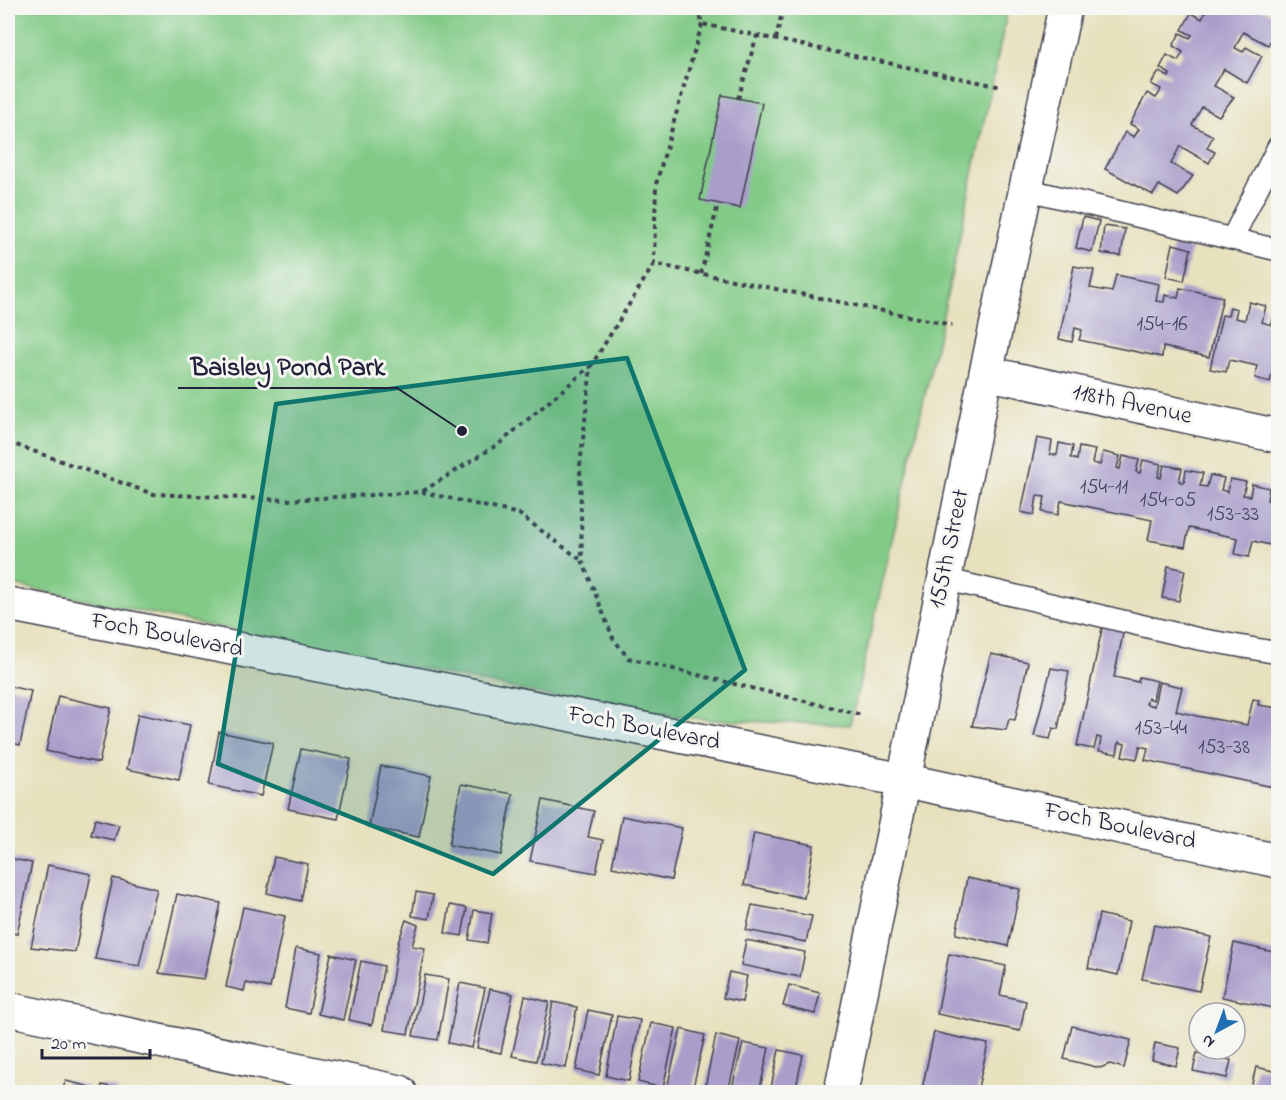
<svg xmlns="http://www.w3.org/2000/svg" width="1286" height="1100" viewBox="0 0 1286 1100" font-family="'Indie Flower',sans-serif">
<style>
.green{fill:#82cb87;stroke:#527661;stroke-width:1.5}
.building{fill:#a99eca}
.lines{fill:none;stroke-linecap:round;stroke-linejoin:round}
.service-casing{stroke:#403f4f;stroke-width:24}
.minor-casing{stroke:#403f4f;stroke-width:36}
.path{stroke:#403f4f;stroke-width:4;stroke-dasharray:4.5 4.5;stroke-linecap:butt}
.service{stroke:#fff;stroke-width:21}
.minor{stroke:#fff;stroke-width:33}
.marked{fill:#0f766e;fill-opacity:0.2;stroke:#0f766e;stroke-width:4.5;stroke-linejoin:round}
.labels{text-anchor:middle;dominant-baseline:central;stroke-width:6;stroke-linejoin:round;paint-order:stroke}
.number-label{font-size:21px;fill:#44415f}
.street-label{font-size:24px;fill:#22223b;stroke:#f6f6f2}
.leader{fill:none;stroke:#22223b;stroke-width:2}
.callout-dot{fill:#22223b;stroke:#f6f6f2;stroke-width:2}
.callout-label{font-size:26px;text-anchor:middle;font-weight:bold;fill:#22223b;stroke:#f6f6f2;stroke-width:6;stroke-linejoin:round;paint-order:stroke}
</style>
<rect width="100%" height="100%" fill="#f6f6f2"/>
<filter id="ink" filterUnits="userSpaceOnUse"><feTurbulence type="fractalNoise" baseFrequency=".0167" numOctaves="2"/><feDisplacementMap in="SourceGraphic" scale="12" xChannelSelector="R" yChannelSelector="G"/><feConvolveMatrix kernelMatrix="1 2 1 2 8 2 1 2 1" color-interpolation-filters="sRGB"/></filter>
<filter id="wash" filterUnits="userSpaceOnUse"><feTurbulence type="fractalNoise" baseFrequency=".008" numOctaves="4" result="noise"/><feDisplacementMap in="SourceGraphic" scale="24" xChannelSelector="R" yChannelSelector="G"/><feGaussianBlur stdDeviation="1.35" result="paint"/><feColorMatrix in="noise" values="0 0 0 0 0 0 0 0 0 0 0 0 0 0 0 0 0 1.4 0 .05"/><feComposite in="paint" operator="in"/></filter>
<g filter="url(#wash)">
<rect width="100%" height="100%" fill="#e7e1be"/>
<path class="green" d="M8,8H1008L940,329L850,725L711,720L604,707L8,584Z"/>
<g id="blocks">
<g class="building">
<path d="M1195,8H1258L1278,16V26L1268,45L1243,32L1235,48L1243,52L1246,47L1262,56L1247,83L1224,69L1214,86L1234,97L1219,116L1202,107L1192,125L1213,136L1207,148L1215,152L1209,163L1180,146L1171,164L1193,176L1178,196L1159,185L1153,195L1105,169L1125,132L1134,137L1139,129L1130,124L1147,93L1156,98L1159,94L1161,89L1151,84L1159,72L1169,77L1170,74L1160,68L1167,55L1178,61L1183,52L1173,46L1180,33L1190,38L1192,35L1182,30L1191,13L1202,19L1205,13Z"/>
<path d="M1278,45V58L1273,55Z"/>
<path d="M722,95L762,103L740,208L700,200Z"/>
<path d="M1083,217L1099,221L1092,252L1076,248Z"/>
<path d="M1104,226L1125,229L1121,256L1101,253Z"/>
<path d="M1173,244L1191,249L1184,281L1166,277Z"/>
<path d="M1074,266L1094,270L1090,288L1112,292L1116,275L1159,284L1156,301L1164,302L1165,295L1178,298L1180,288L1223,297L1209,357L1163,347L1162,357L1079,340L1082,330L1075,328L1072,342L1059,339Z"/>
<path d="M1249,302L1266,306L1262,322L1271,325L1273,318L1278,319V371L1273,369L1270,382L1255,378L1257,366L1253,365L1229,360L1226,372L1210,369L1222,315L1228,316L1230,307L1237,309L1235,318L1245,320Z"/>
<path d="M1037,438L1052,441L1050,454L1057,455L1059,443L1073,446L1071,458L1077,460L1079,447L1095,450L1092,463L1097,464L1100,465L1103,452L1120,456L1117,468L1120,469L1123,456L1139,460L1136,472L1140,473L1143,460L1161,464L1158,477L1161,478L1164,465L1182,468L1179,481L1184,483L1186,470L1203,473L1200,486L1207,487L1210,475L1224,478L1221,490L1228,492L1230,479L1246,482L1243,495L1250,496L1252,484L1269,488L1267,500L1271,501L1273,488L1278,489V547L1253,541L1249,557L1235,554L1238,538L1189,528L1185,547L1170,544L1148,540L1152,520L1061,501L1058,515L1042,512L1045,497L1037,496L1034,515L1021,512Z"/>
<path d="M1168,566L1185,570L1179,601L1162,598Z"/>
<path d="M1103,624L1124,629L1114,677L1138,682L1139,677L1157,681L1153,700L1148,698L1146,704L1154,706L1159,682L1182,687L1176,711L1197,716L1247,725L1253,699L1259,700L1258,705L1278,708V788L1145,760L1148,748L1140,746L1137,759L1122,756L1125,744L1119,742L1117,754L1099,751L1101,738L1097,737L1094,749L1077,746Z"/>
<path d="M991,654L1028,662L1015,720L1009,719L1006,730L972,726Z"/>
<path d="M1051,668L1069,671L1058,729L1053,728L1050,739L1034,736Z"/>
<path d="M8,686L31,691L20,745L8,742Z"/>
<path d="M58,696L111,708L99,763L46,751Z"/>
<path d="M138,714L190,725L179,780L127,769Z"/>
<path d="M219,732L273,743L261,796L209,785Z"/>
<path d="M301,749L351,759L338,819L288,809Z"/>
<path d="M381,766L431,776L419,837L369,827Z"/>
<path d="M461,784L513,794L501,855L449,845Z"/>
<path d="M543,800L594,811L588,837L603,840L596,873L530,861Z"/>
<path d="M622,816L682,828L671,880L612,867Z"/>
<path d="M95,819L119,825L114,840L91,835Z"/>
<path d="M754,833L814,845L804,898L744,885Z"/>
<path d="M274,857L308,864L301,901L267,893Z"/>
<path d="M8,858L32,863L17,934L8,932Z"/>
<path d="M48,865L91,874L75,952L31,947Z"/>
<path d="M113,878L157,889L139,966L95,959Z"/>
<path d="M967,878L1020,889L1008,946L956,934Z"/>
<path d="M416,892L433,895L429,919L412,916Z"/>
<path d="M177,894L221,903L204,979L159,973Z"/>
<path d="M450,905L467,908L462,936L445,933Z"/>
<path d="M752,905L812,916L806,942L746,930Z"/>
<path d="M243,907L285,916L270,988L246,983L244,991L226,987Z"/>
<path d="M474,910L492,913L487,943L469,940Z"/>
<path d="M1099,914L1129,921L1118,975L1088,968Z"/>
<path d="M406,920L418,925L412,946L425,948L408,1034L384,1030L398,943Z"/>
<path d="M1154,925L1211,937L1199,991L1142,979Z"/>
<path d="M746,940L805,952L800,977L741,965Z"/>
<path d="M1234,943L1278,953V1009L1222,997Z"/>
<path d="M296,948L321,953L309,1013L285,1008Z"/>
<path d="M331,954L356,960L343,1020L318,1014Z"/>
<path d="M949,954L1006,966L1000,995L1026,1001L1020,1031L937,1014Z"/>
<path d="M361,961L384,966L372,1025L349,1020Z"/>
<path d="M729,972L747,976L742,1002L723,998Z"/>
<path d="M425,975L449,979L438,1040L413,1036Z"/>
<path d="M460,983L485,988L472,1048L448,1043Z"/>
<path d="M789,985L820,993L815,1014L783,1006Z"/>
<path d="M490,989L513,994L501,1053L477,1048Z"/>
<path d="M525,996L549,1002L536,1061L512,1056Z"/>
<path d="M553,1002L577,1007L566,1068L541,1063Z"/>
<path d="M588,1010L612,1015L599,1075L576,1070Z"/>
<path d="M617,1016L640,1020L629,1081L606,1076Z"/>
<path d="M651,1023L676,1028L663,1088L638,1082Z"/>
<path d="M1072,1026L1131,1040L1124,1068L1110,1064L1100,1068L1064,1059Z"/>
<path d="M681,1029L705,1035L692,1092L667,1088Z"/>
<path d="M934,1032L988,1044L977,1092H940L922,1089Z"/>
<path d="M716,1035L740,1041L728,1092H704Z"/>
<path d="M743,1043L769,1048L759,1092H731Z"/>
<path d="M1155,1043L1180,1048L1176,1066L1152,1060Z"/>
<path d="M1203,1049H1226L1224,1055Z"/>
<path d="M779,1050L803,1055L795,1092H770Z"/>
<path d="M1197,1053L1231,1060L1227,1078L1193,1071Z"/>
<path d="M1256,1067L1278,1072L1276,1092H1250Z"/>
<path d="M66,1081L87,1086L86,1092H61Z"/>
<path d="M102,1085L118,1089L117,1092H100Z"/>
<path d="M9,1088L25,1092H8Z"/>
</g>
</g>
</g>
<g filter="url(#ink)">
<use href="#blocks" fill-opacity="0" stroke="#403f4f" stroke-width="1.5"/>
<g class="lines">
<defs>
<g id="service">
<path d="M1025,189L1278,250"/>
<path d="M1232,239L1278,147"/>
<path d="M944,579L1199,639L1278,653"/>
</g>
<g id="minor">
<path d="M986,373L1278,436"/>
<path d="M8,604L903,780L1278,861"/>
<path d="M8,1009L400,1092"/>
<path d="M841,1092L986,373L1065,8"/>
</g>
</defs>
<use href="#service" class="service-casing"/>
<use href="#minor" class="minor-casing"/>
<g class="path">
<path d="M698,8L702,24L1002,87"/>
<path d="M702,24L656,184L654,264L952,325"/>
<path d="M776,39L783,8"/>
<path d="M738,99L757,35"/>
<path d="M654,264L591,366L580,466L582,560L613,638L628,658L862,715"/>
<path d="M701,274L718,204"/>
<path d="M8,442L153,494L287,500L422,492L519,514L581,560"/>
<path d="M423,491L500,443L591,366"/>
</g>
<use href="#service" class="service"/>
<use href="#minor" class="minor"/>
</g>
</g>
<path class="marked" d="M627,358L745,670L493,874L218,764L276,404Z"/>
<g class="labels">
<g class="number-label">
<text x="1162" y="325">154-16</text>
<text x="1104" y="488">154-11</text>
<text x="1168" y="501">154-05</text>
<text x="1233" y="515">153-33</text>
<text x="1161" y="729">153-44</text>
<text x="1224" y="748">153-38</text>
</g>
<g class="street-label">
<text transform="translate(1132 405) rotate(12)">118th Avenue</text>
<text transform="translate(950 549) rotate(-78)">155th Street</text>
<text transform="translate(167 636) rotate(11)">Foch Boulevard</text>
<text transform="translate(644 729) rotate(11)">Foch Boulevard</text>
<text transform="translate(1120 827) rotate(12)">Foch Boulevard</text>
</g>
</g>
<path class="leader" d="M462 431L397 388H178"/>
<circle class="callout-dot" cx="462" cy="431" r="6"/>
<g class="callout-label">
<text x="288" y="375">Baisley Pond Park</text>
</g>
<rect width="1286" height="1100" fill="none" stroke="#f6f6f2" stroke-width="30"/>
<g transform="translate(1217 1031) rotate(221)"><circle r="28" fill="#f6f6f2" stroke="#a1a1a9" stroke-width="1.5"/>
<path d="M0-4.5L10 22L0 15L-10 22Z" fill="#1f6fb2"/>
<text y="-9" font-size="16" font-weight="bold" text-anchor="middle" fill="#22223b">N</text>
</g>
<path d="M42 1049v9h108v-9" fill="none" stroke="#22223b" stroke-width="3"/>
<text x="51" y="1049" font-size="18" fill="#22223b" stroke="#f6f6f2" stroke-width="4.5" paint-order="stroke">20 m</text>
</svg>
